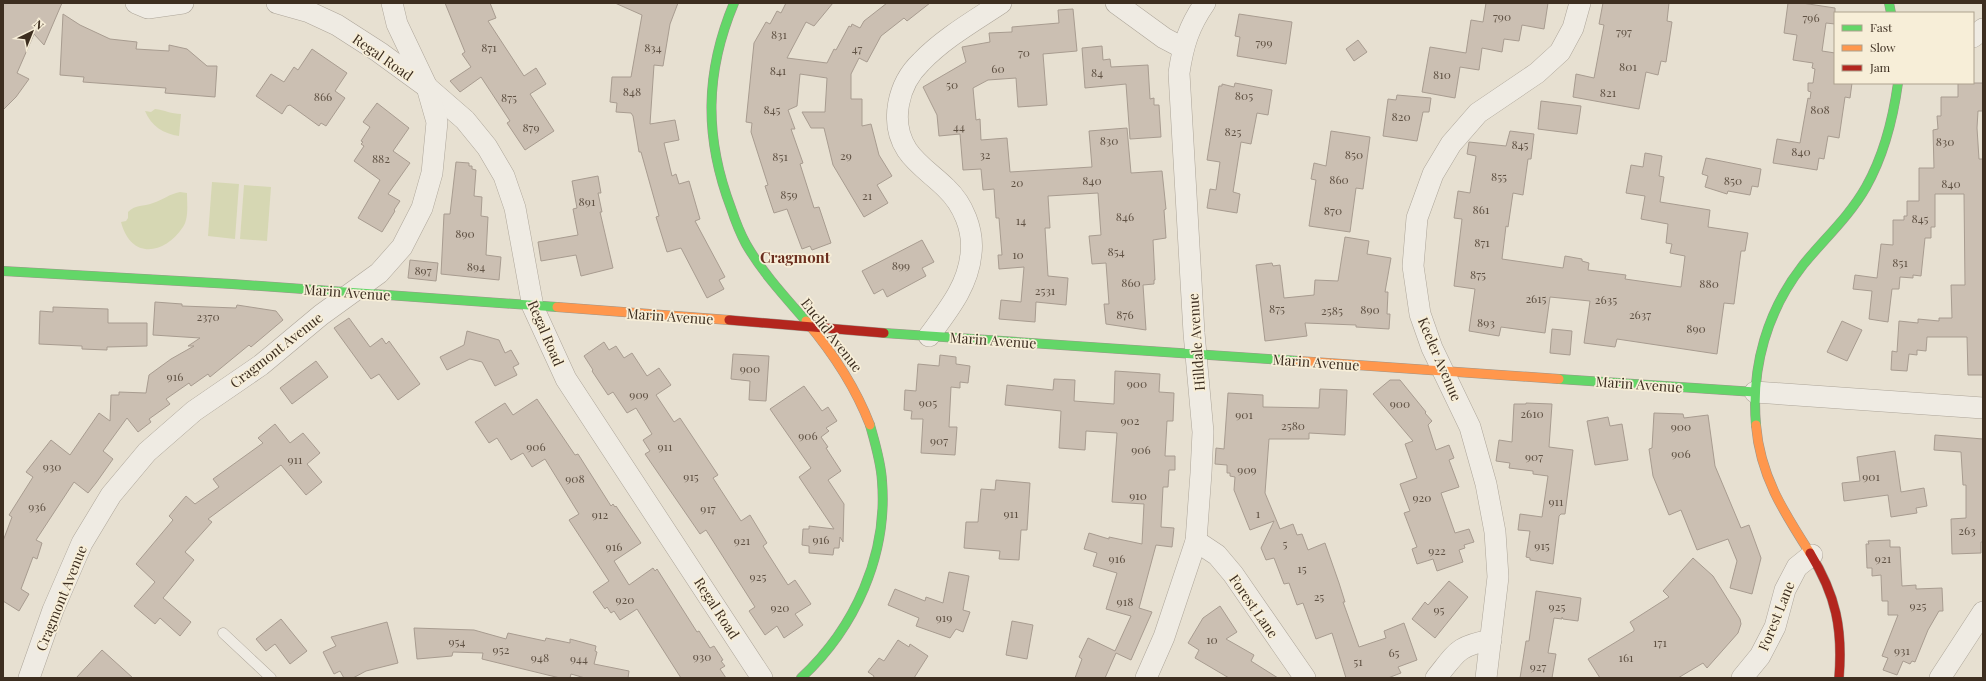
<svg xmlns="http://www.w3.org/2000/svg" width="1986" height="681" viewBox="0 0 1986 681" font-family="'Playfair Display',serif">
<style>
.green{fill:#d6d7b3}
.building{fill:#cbbfb2;stroke:#a89c90}
.lines{fill:none;stroke-linecap:round;stroke-linejoin:round}
.lane-casing{stroke:#ada599;stroke-width:11}
.street-casing{stroke:#ada599;stroke-width:22}
.fast-casing{stroke:#9c958a;stroke-width:10}
.slow-casing{stroke:#9c958a;stroke-width:10}
.jam-casing{stroke:#9c958a;stroke-width:10}
.lane{stroke:#efebe3;stroke-width:10}
.street{stroke:#efebe3;stroke-width:21}
.fast{stroke:#63d668;stroke-width:9}
.slow{stroke:#ff974d;stroke-width:9}
.jam{stroke:#b3261e;stroke-width:9}
.labels{text-anchor:middle;dominant-baseline:central;stroke-width:3.5;stroke-linejoin:round;paint-order:stroke}
.number-label{font-size:12px;fill:#605244}
.street-label{font-size:14px;fill:#3d2e20;stroke:#f7eed8}
.neighbourhood-label{font-size:15px;font-weight:bold;fill:#6b2e1e;stroke:#f7eed8}
</style>
<rect width="100%" height="100%" fill="#e7e0d1"/>
<g class="green">
<path d="M155,109C165,110 171,114 181,114L179,136C164,134 151,126 145,111L151,112Z"/>
<path d="M212,182L239,184L235,239L208,236Z"/>
<path d="M244,185L271,187L267,241L240,239Z"/>
<path d="M180,192L187,193C187,203 189,218 183,227C164,255 131,260 121,222L126,221L128,218V212C136,204 143,207 153,203C163,200 169,194 180,192Z"/>
</g>
<g class="building">
<path d="M3,3H62L44,45L34,34L17,73L29,79L16,97L3,110Z"/>
<path d="M445,3H490L496,18L488,21L524,76L536,68L546,84L530,94L554,131L525,150L507,123L510,121L481,77L460,92L450,81L471,67L462,54L465,52Z"/>
<path d="M615,3H678L670,24L663,66L654,65L650,124L675,120L679,140L664,143L672,176L676,174L679,184L689,181L700,219L695,221L725,277L719,280L724,289L707,298L681,248L667,252L656,217L659,216L641,152H639L633,116L631,113L616,112L617,103L610,102L612,77H631L642,15Z"/>
<path d="M786,3H833L814,26L806,22L787,58L827,63L834,49L836,50L849,26L851,27L852,24L860,28L864,21L887,3H930L907,21L904,18L881,36L867,62L859,58L851,74V99H862V126L871,124L879,155L892,176L877,185L888,203L864,217L833,165L824,128H811L802,112H825L827,78L800,74L797,106L788,110L795,129H791L803,163L800,164L814,208L819,207L831,243L812,250L810,246L802,249L787,209L774,213L765,186L768,185L751,132L752,123L746,122L754,43L766,22L770,24L777,11L781,13Z"/>
<path d="M1486,3H1548L1544,29L1522,25L1519,41L1504,39L1502,52L1482,48L1479,70L1460,67L1455,98L1422,92L1430,47L1466,53L1471,20L1483,22Z"/>
<path d="M1603,3H1669L1667,21L1672,22L1666,62L1661,61L1658,75L1646,72L1639,109L1573,97L1576,74L1594,78L1604,25L1599,24Z"/>
<path d="M1788,3H1802L1835,8V24L1826,23L1822,51L1835,53V83H1852L1850,98L1845,97L1839,138L1828,136L1824,159L1819,158L1817,170L1773,163L1777,139L1800,143L1808,98L1810,99L1811,92L1808,91V83H1813L1815,69L1812,68L1813,63L1793,60L1797,35L1784,33Z"/>
<path d="M1073,9L1077,51L1043,54L1047,105L1018,107L1016,78L988,80L973,88L976,120L980,119L981,140L1007,138L1010,172L1092,167L1089,131L1127,128L1131,173L1162,171L1166,209L1164,210L1166,238L1153,240L1155,280H1154V284L1143,285L1146,330L1106,324L1104,304H1109L1106,263L1092,264L1089,236L1101,235L1098,193L1048,196L1050,228H1045L1048,276L1068,278L1066,305L1036,302L1035,322L999,319L1001,300L1021,302L1024,267L999,269L998,255H1002L999,218H996L994,189L983,190L981,169L963,170L960,134L939,136L937,115L923,87L966,62L962,47L990,42L989,33L1012,32V27L1059,23L1058,10Z"/>
<path d="M63,14L80,25L110,39L137,42L136,49L169,51V45L187,49L207,66H217L215,97L165,93L166,88L83,82L84,77L60,75Z"/>
<path d="M1239,14L1292,22L1286,64L1237,56L1240,37L1235,36Z"/>
<path d="M1358,40L1367,52L1354,61L1346,49Z"/>
<path d="M1102,46L1103,60L1110,59L1111,67L1148,65L1150,99L1154,98V105H1159L1161,137L1130,139L1126,84L1085,88L1082,48Z"/>
<path d="M312,49L347,73L335,91L345,98L326,126L321,123L319,126L290,105L287,106L282,114L256,96L271,74L284,82L294,67L298,70Z"/>
<path d="M1235,83L1272,90L1268,115L1257,113L1251,144L1241,142L1233,192L1240,194L1237,213L1207,208L1210,189L1216,190L1220,162L1207,160L1219,86H1222V84L1234,87Z"/>
<path d="M1958,83H1983V111H1978L1977,128L1979,159H1983V375H1968L1967,337H1927L1926,351L1917,350V355L1909,354L1907,371L1891,370L1892,351L1897,352L1899,321L1918,323V319L1939,321V318H1952L1951,285H1965L1964,194H1935V227H1931V238H1925L1921,276L1913,275V278L1900,277L1899,289H1892L1888,322L1869,319L1872,291L1853,289L1855,275L1877,278L1881,244L1893,245V220H1904V216H1907V201H1919V168H1934L1933,130L1938,129L1937,116H1941V97H1958Z"/>
<path d="M1397,95L1431,98L1429,112H1423L1417,141L1383,136L1388,99L1396,100Z"/>
<path d="M1541,101L1581,106L1577,134L1538,129Z"/>
<path d="M377,103L409,128L393,151L410,163L388,194L400,201L394,210L395,211L382,232L358,218L380,180L354,161L364,146L361,144L363,142L361,141L370,127L363,122Z"/>
<path d="M1331,131L1370,137L1363,189L1356,188L1350,232L1309,226L1316,180L1311,179L1314,163L1326,166Z"/>
<path d="M1510,131L1534,134L1531,159H1528L1523,195L1513,193L1508,227L1506,226L1502,259L1563,268L1565,256L1582,259V261L1589,263L1588,270L1626,275L1625,279L1681,287L1685,256L1670,253L1672,244L1666,243L1668,224L1641,219L1645,196L1626,193L1631,165L1643,167L1645,153L1662,156L1659,176L1664,177L1660,202L1710,210L1708,227L1748,233L1745,251H1741L1734,304L1724,303L1717,354L1617,339L1615,347L1584,343L1590,301L1550,297L1545,333L1501,327L1499,336L1469,331L1475,289L1454,286L1462,219L1454,218L1458,191L1470,193L1476,156L1467,154L1469,142L1506,146Z"/>
<path d="M1706,158L1761,169L1758,187L1752,186L1750,195L1728,191L1727,194L1705,187L1708,176L1702,174Z"/>
<path d="M456,162L469,163V166H472V169L476,170L474,196L482,197L481,216L488,217L486,255L501,257L499,280L441,274L444,214H450Z"/>
<path d="M598,176L601,193H598L602,212H600L613,268L581,276L576,255L541,261L538,242L578,235L573,209L577,208L572,181Z"/>
<path d="M1345,237L1369,241L1367,254L1391,258L1385,292H1388L1387,314H1390L1389,329L1356,327V325L1305,323L1307,336L1265,341L1256,265L1272,263L1273,266L1280,265L1284,298L1314,295L1315,280L1338,281Z"/>
<path d="M922,240L934,262L922,268L926,276L887,297L883,289L874,294L862,271Z"/>
<path d="M410,260L438,263L436,281L408,278Z"/>
<path d="M155,302L182,304V306L236,308L237,305L276,311L283,320L251,347L249,345L210,377L208,374L191,386L189,383L166,399L170,404L149,419L151,422L138,432L127,418L103,451L113,459L96,483L88,493L74,482L36,540L42,543L37,559L33,557L21,589L29,594L19,611L3,601V541L12,517L9,515L33,477L26,472L51,440L70,455L99,413L110,421L111,395H119V392L146,393L149,375L171,359L194,346H188L200,338L153,335Z"/>
<path d="M53,307L108,309V323H147V346L107,347V350L82,349V346L39,344L40,311L53,312Z"/>
<path d="M349,318L370,347L382,338L386,344L389,341L420,384L398,400L379,374L371,379L334,328Z"/>
<path d="M1842,321L1862,330L1847,361L1827,352Z"/>
<path d="M1552,329L1572,331L1570,355L1550,353Z"/>
<path d="M467,331L499,340L505,353L511,350L519,364L513,367L517,375L495,386L482,362L470,359L447,370L440,357L464,345Z"/>
<path d="M604,342L609,350L616,346L624,358L632,353L647,376L659,368L671,385L656,395L674,422L680,418L718,475L713,478L741,521L750,515L767,543L763,546L788,585L795,580L811,604L795,614L803,625L784,638L777,626L765,635L749,611L755,607L706,530L700,534L645,454L650,451L643,440L652,434L636,408L627,413L613,392L608,395L592,371L593,370L584,356Z"/>
<path d="M733,354L769,356L766,401L749,400L750,381L731,379Z"/>
<path d="M940,355L956,357V364L970,366L968,383L960,382V388L951,387L949,427H957L955,455L921,453L923,419H911L912,411L904,410L905,390L916,391L918,364L939,366Z"/>
<path d="M316,361L328,377L292,404L280,388Z"/>
<path d="M1115,371L1160,374L1159,392L1174,393L1173,421H1167L1165,456H1175V470H1169L1168,487H1163L1161,527L1174,528L1172,547L1156,545L1139,608L1152,612L1131,660L1116,653L1105,678H1075L1082,659L1079,657L1088,638L1115,651L1131,616L1106,609L1117,573L1093,566L1097,553L1084,549L1089,533L1109,539V537L1142,544L1144,504L1112,502L1117,433L1086,431L1085,450L1059,448L1061,411L1005,405L1007,385L1053,390L1054,379L1075,380L1074,401L1114,404Z"/>
<path d="M1390,380H1400L1426,412L1425,413L1432,421L1428,425L1436,450L1449,445L1454,458L1449,460L1459,487L1441,493L1455,533L1469,529L1474,542L1464,545L1465,548L1459,550L1463,562L1437,571L1433,559L1417,564L1412,549L1417,547L1404,513L1410,511L1400,484L1417,478L1405,444L1413,441L1373,394Z"/>
<path d="M804,386L822,411L828,407L837,421L826,428L829,431L821,437L828,447L826,448L841,471L828,480L844,504L843,542L840,537L839,548H834L833,555L809,553V546L802,545L803,529H809V526L834,529L799,477L811,468L770,409Z"/>
<path d="M1320,389L1347,390L1345,435L1309,433V439H1269L1265,493L1280,529L1293,524L1297,535L1302,534L1308,550L1325,543L1339,583L1345,602H1343L1359,647L1386,638L1384,631L1404,623L1417,660L1398,667L1401,673L1388,678H1346L1332,633L1316,639L1303,603L1297,605L1289,583L1284,584L1274,558L1266,560L1261,548L1274,521L1250,530L1234,490L1235,477L1230,476V473H1227V465L1215,464L1216,448L1224,449L1228,393L1263,395V407L1319,408Z"/>
<path d="M537,399L575,455L578,454L611,506L613,504L615,507L616,506L641,543L614,561L629,585L653,568L655,571L657,569L697,632L699,631L710,648L714,646L723,660L721,661L725,666L720,669L726,678H681L637,609L620,620L614,611L611,613L607,607L605,609L593,592L609,581L569,520L579,514L545,459L532,467L523,453L511,460L497,438L489,443L475,422L505,403L513,415Z"/>
<path d="M1526,403L1552,404L1549,447L1573,450L1565,514H1561L1559,516L1553,564L1530,560V558L1526,557L1530,531L1518,530L1520,514L1542,517L1548,476L1533,474V471L1509,468L1510,463L1496,461L1499,440L1512,442L1514,404H1526Z"/>
<path d="M1654,413L1683,414L1684,418L1708,415L1715,466L1741,528L1749,525L1761,558L1752,594L1730,588L1737,561L1728,539L1697,550L1681,510L1669,515L1653,476L1649,449L1652,448Z"/>
<path d="M1608,417L1610,426L1622,424L1628,460L1595,465L1587,421Z"/>
<path d="M275,424L290,443L303,433L320,453L307,464L322,482L306,495L281,465L208,519L212,522L185,552L194,560L163,598L191,622L180,636L160,618L155,624L134,606L155,582L136,564L173,520L169,516L186,496L195,504L219,487L213,479L263,443L258,438Z"/>
<path d="M1935,435L1983,439V542H1981V553L1952,554L1951,519L1966,518V485H1963L1961,452L1934,450Z"/>
<path d="M1895,451L1901,492L1924,488L1927,506L1916,508L1917,513L1891,517L1888,495L1844,501L1842,483L1860,481L1857,457Z"/>
<path d="M996,480L1030,483L1027,530H1021L1019,560L999,559L1000,551L964,548L966,522H978L981,489L995,490Z"/>
<path d="M1890,540V547H1900L1902,586L1916,585V589L1942,588L1943,611H1939L1928,630L1915,662L1912,661L1910,664L1903,661L1897,675L1883,670L1888,658L1882,656L1898,615H1888V601H1882L1881,575L1872,576V568H1867L1866,544H1869L1868,541Z"/>
<path d="M1693,558L1713,576L1740,619L1741,624L1738,633L1707,668L1703,663L1678,678H1600L1588,659L1634,631V629L1630,622L1669,597L1663,591Z"/>
<path d="M949,572L969,576L963,610L970,612L963,632L956,629L950,638L916,626L919,618L888,605L895,589L925,601L926,597L943,603Z"/>
<path d="M1449,581L1468,597L1435,638L1412,619L1425,602L1428,605Z"/>
<path d="M1536,591L1581,598L1578,621L1563,619L1562,617V619L1554,618L1548,653L1556,654L1552,678H1520L1526,641H1529Z"/>
<path d="M1220,606L1237,632L1226,639L1254,655L1251,661L1278,678H1229L1195,658L1199,650L1188,643L1203,618Z"/>
<path d="M281,619L307,651L290,664L275,644L266,651L256,639Z"/>
<path d="M1012,621L1033,625L1027,659L1006,655Z"/>
<path d="M387,622L398,663L366,671L353,678H344L340,671L334,674L323,652L336,646L331,637Z"/>
<path d="M414,628L474,630L506,639L508,633L545,641L546,638L570,643V639L596,646L595,651L597,652L594,664L629,671L628,678H585L571,674L570,678H560L482,659L483,653L453,652L452,656L417,659Z"/>
<path d="M898,640L909,647L910,644L928,656L914,678H873L874,676L868,672L879,658L884,661Z"/>
<path d="M102,650L133,678H76Z"/>
</g>
<g class="lines">
<defs>
<path id="lane" d="M223,633L271,678"/>
<g id="street">
<path d="M136,3L148,8L183,3"/>
<path d="M277,3L309,12L337,25L379,52L427,87L465,120L487,147L504,176L515,208L533,307L566,379L762,678"/>
<path d="M1116,3L1164,38L1183,48"/>
<path d="M1973,37L1983,29"/>
<path d="M929,336C948,310 968,286 971,254C974,230 963,204 946,188C933,175 917,165 907,150C889,122 898,84 921,62C944,38 974,21 1001,3"/>
<path d="M1755,392L1983,408"/>
<path d="M1196,541L1217,555L1233,574L1305,678"/>
<path d="M29,678L53,610L82,543L111,495L147,452L194,411L261,365L321,315L379,273L402,247L422,208L432,173L437,122L427,87L397,24L392,3"/>
<path d="M1146,678L1164,637L1196,541L1201,473L1203,432L1194,333L1179,73C1183,45 1189,26 1205,3"/>
<path d="M1436,678C1457,652 1457,646 1491,640"/>
<path d="M1486,678L1498,577L1495,532L1486,484L1470,427L1432,348L1420,314L1413,266L1417,218L1433,174L1451,144L1478,113L1537,73L1560,52L1573,28L1580,3"/>
<path d="M1742,678L1760,656L1775,627L1785,590L1797,567L1812,555"/>
<path d="M1940,678L1983,612"/>
</g>
<g id="fast">
<path d="M734,3C705,72 704,137 731,208C735,220 740,233 746,244C762,272 785,297 806,321"/>
<path d="M1889,3L1891,13"/>
<path d="M3,271L232,284L557,307"/>
<path d="M884,333L1299,361"/>
<path d="M1559,379L1755,392"/>
<path d="M1756,425C1751,367 1767,311 1803,265C1824,239 1849,217 1866,187C1884,155 1893,119 1898,83"/>
<path d="M801,678C855,628 888,555 882,481C881,462 875,443 870,425"/>
</g>
<g id="slow">
<path d="M557,307L729,320"/>
<path d="M806,321C833,353 855,386 870,425"/>
<path d="M1299,361L1559,379"/>
<path d="M1756,425C1760,475 1783,511 1810,553"/>
</g>
<g id="jam">
<path d="M729,320L884,333"/>
<path d="M1810,553C1836,595 1843,629 1839,678"/>
</g>
</defs>
<use href="#lane" class="lane-casing"/>
<use href="#street" class="street-casing"/>
<use href="#fast" class="fast-casing"/>
<use href="#slow" class="slow-casing"/>
<use href="#jam" class="jam-casing"/>
<use href="#lane" class="lane"/>
<use href="#street" class="street"/>
<use href="#fast" class="fast"/>
<use href="#slow" class="slow"/>
<use href="#jam" class="jam"/>
</g>
<g class="labels">
<g class="number-label">
<text x="1502" y="16">790</text>
<text x="1811" y="17">796</text>
<text x="1624" y="31">797</text>
<text x="779" y="34">831</text>
<text x="1264" y="42">799</text>
<text x="489" y="47">871</text>
<text x="653" y="47">834</text>
<text x="857" y="48">47</text>
<text x="1024" y="52">70</text>
<text x="1628" y="66">801</text>
<text x="998" y="68">60</text>
<text x="778" y="70">841</text>
<text x="1097" y="72">84</text>
<text x="1442" y="74">810</text>
<text x="952" y="84">50</text>
<text x="632" y="91">848</text>
<text x="1608" y="92">821</text>
<text x="1244" y="95">805</text>
<text x="323" y="96">866</text>
<text x="509" y="97">875</text>
<text x="772" y="109">845</text>
<text x="1820" y="109">808</text>
<text x="1401" y="116">820</text>
<text x="959" y="126">44</text>
<text x="531" y="127">879</text>
<text x="1233" y="131">825</text>
<text x="1109" y="140">830</text>
<text x="1945" y="141">830</text>
<text x="1520" y="144">845</text>
<text x="1801" y="151">840</text>
<text x="985" y="154">32</text>
<text x="1354" y="154">850</text>
<text x="846" y="155">29</text>
<text x="780" y="156">851</text>
<text x="381" y="158">882</text>
<text x="1499" y="176">855</text>
<text x="1339" y="179">860</text>
<text x="1092" y="180">840</text>
<text x="1733" y="180">850</text>
<text x="1017" y="182">20</text>
<text x="1951" y="183">840</text>
<text x="789" y="194">859</text>
<text x="867" y="195">21</text>
<text x="587" y="201">891</text>
<text x="1481" y="209">861</text>
<text x="1333" y="210">870</text>
<text x="1125" y="216">846</text>
<text x="1920" y="218">845</text>
<text x="1021" y="220">14</text>
<text x="465" y="233">890</text>
<text x="1482" y="242">871</text>
<text x="1116" y="251">854</text>
<text x="1018" y="254">10</text>
<text x="1900" y="262">851</text>
<text x="901" y="265">899</text>
<text x="476" y="266">894</text>
<text x="423" y="270">897</text>
<text x="1478" y="274">875</text>
<text x="1131" y="282">860</text>
<text x="1709" y="283">880</text>
<text x="1045" y="290">2531</text>
<text x="1536" y="298">2615</text>
<text x="1606" y="299">2635</text>
<text x="1277" y="308">875</text>
<text x="1370" y="309">890</text>
<text x="1332" y="310">2585</text>
<text x="1125" y="314">876</text>
<text x="1640" y="314">2637</text>
<text x="208" y="316">2370</text>
<text x="1486" y="322">893</text>
<text x="1696" y="328">890</text>
<text x="750" y="368">900</text>
<text x="175" y="376">916</text>
<text x="1137" y="383">900</text>
<text x="639" y="394">909</text>
<text x="928" y="402">905</text>
<text x="1400" y="403">900</text>
<text x="1532" y="413">2610</text>
<text x="1244" y="414">901</text>
<text x="1130" y="420">902</text>
<text x="1293" y="425">2580</text>
<text x="1681" y="426">900</text>
<text x="808" y="435">906</text>
<text x="939" y="440">907</text>
<text x="536" y="446">906</text>
<text x="665" y="446">911</text>
<text x="1141" y="449">906</text>
<text x="1681" y="453">906</text>
<text x="1534" y="456">907</text>
<text x="295" y="459">911</text>
<text x="52" y="466">930</text>
<text x="1247" y="469">909</text>
<text x="691" y="476">915</text>
<text x="1871" y="476">901</text>
<text x="575" y="478">908</text>
<text x="1138" y="495">910</text>
<text x="1422" y="497">920</text>
<text x="1556" y="501">911</text>
<text x="37" y="506">936</text>
<text x="708" y="508">917</text>
<text x="1011" y="513">911</text>
<text x="1258" y="513">1</text>
<text x="600" y="514">912</text>
<text x="1967" y="530">263</text>
<text x="821" y="539">916</text>
<text x="742" y="540">921</text>
<text x="1285" y="543">5</text>
<text x="1542" y="545">915</text>
<text x="614" y="546">916</text>
<text x="1437" y="550">922</text>
<text x="1117" y="558">916</text>
<text x="1883" y="558">921</text>
<text x="1302" y="568">15</text>
<text x="758" y="576">925</text>
<text x="1319" y="596">25</text>
<text x="625" y="599">920</text>
<text x="1125" y="601">918</text>
<text x="1918" y="605">925</text>
<text x="1557" y="606">925</text>
<text x="780" y="607">920</text>
<text x="1439" y="609">95</text>
<text x="944" y="617">919</text>
<text x="1212" y="639">10</text>
<text x="457" y="641">954</text>
<text x="1660" y="642">171</text>
<text x="501" y="649">952</text>
<text x="1902" y="650">931</text>
<text x="1394" y="652">65</text>
<text x="702" y="656">930</text>
<text x="540" y="657">948</text>
<text x="1626" y="657">161</text>
<text x="579" y="658">944</text>
<text x="1358" y="661">51</text>
<text x="1538" y="666">927</text>
</g>
<g class="street-label">
<text transform="translate(383 57) rotate(35)">Regal Road</text>
<text transform="translate(347 292) rotate(4)">Marin Avenue</text>
<text transform="translate(670 316) rotate(4)">Marin Avenue</text>
<text transform="translate(546 333) rotate(67)">Regal Road</text>
<text transform="translate(832 335) rotate(52)">Euclid Avenue</text>
<text transform="translate(993 340) rotate(4)">Marin Avenue</text>
<text transform="translate(1196 342) rotate(-94)">Hilldale Avenue</text>
<text transform="translate(276 350) rotate(-38)">Cragmont Avenue</text>
<text transform="translate(1440 359) rotate(67)">Keeler Avenue</text>
<text transform="translate(1316 362) rotate(4)">Marin Avenue</text>
<text transform="translate(1639 384) rotate(4)">Marin Avenue</text>
<text transform="translate(61 598) rotate(-68)">Cragmont Avenue</text>
<text transform="translate(1254 606) rotate(55)">Forest Lane</text>
<text transform="translate(717 608) rotate(57)">Regal Road</text>
<text transform="translate(1776 616) rotate(-68)">Forest Lane</text>
</g>
<g class="neighbourhood-label">
<text x="795" y="257">Cragmont</text>
</g>
</g>
<rect width="1986" height="681" fill="none" stroke="#3d2e20" stroke-width="8"/>
<rect x="1834" y="12" width="140" height="72" fill="#f7eed8" stroke="#ada18e"/>
<rect x="1842" y="25" width="20" height="6" fill="#63d668" stroke="#ada18e"/>
<text x="1870" y="32" font-size="12" fill="#3d2e20">Fast</text>
<rect x="1842" y="45" width="20" height="6" fill="#ff974d" stroke="#ada18e"/>
<text x="1870" y="52" font-size="12" fill="#3d2e20">Slow</text>
<rect x="1842" y="65" width="20" height="6" fill="#b3261e" stroke="#ada18e"/>
<text x="1870" y="72" font-size="12" fill="#3d2e20">Jam</text>
<g transform="translate(32 32) rotate(43)" stroke="#f7eed8" stroke-width="3" paint-order="stroke">
<path d="M0-3L7 15L0 10L-7 15Z" fill="#3d2e20"/>
<text y="-6" font-size="11" font-weight="bold" text-anchor="middle" fill="#3d2e20">N</text>
</g>
</svg>
